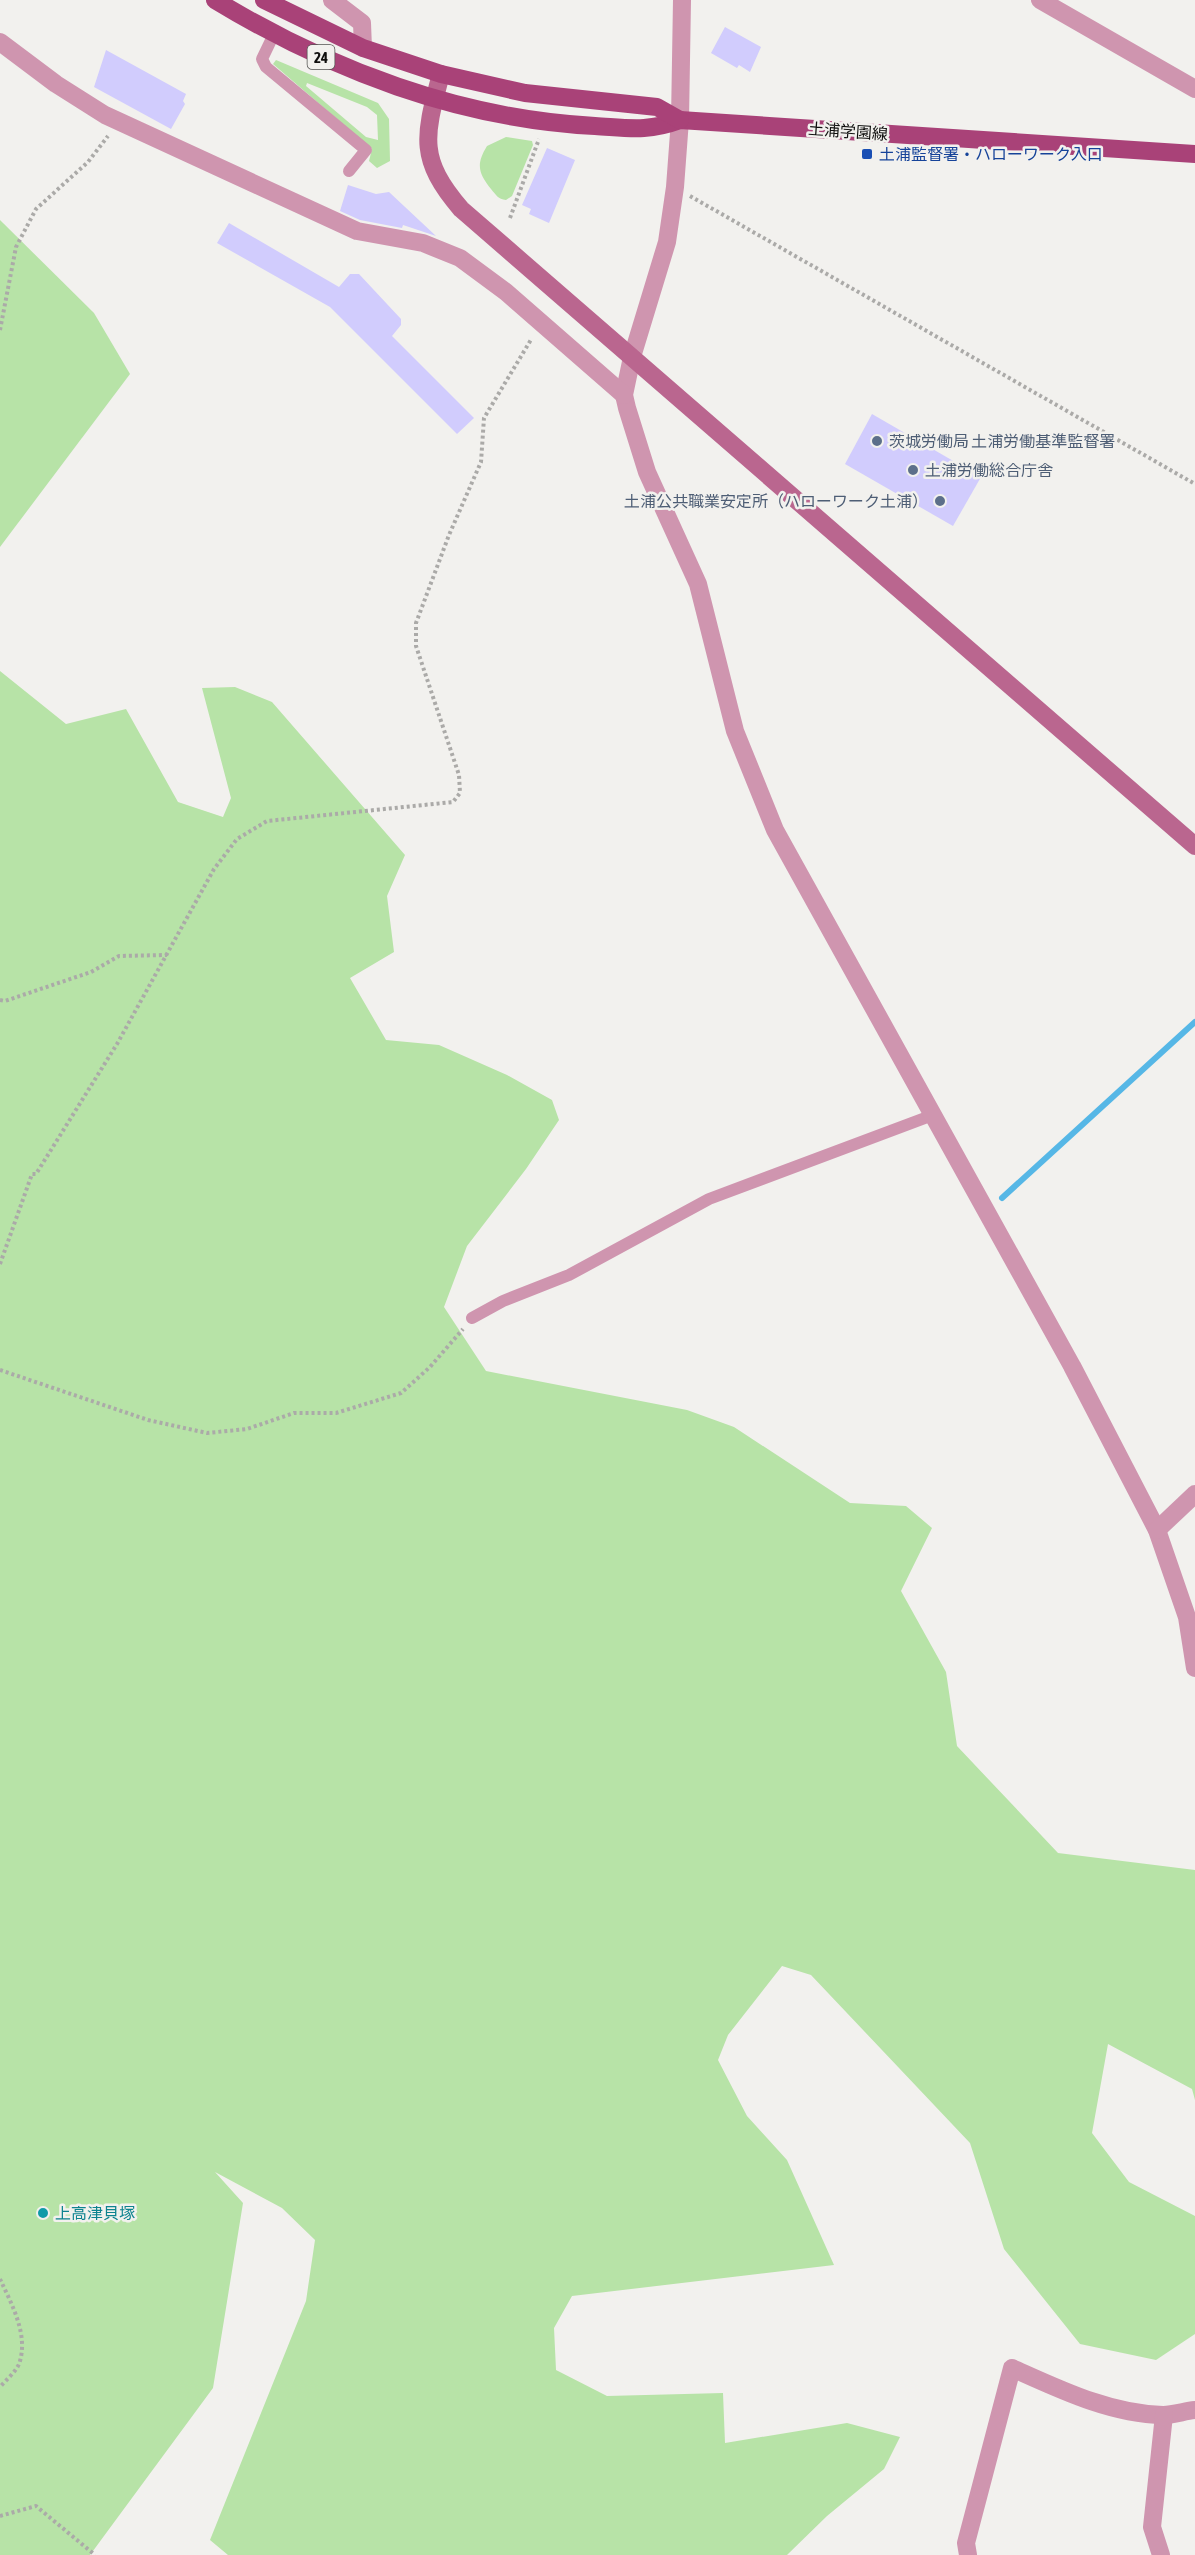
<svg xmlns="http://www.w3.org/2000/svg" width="1195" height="2555" viewBox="0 0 1195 2555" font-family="'Asap Condensed','Noto Sans JP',sans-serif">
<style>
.green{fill:#b7e3a7;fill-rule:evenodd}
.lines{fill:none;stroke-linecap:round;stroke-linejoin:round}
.stream{stroke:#56b7e6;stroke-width:6}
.building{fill:#d1ccfd}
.path{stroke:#abaaa8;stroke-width:4;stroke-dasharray:3 3;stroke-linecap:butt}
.lane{stroke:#cf95af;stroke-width:12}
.street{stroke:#cf95af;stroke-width:18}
.secondary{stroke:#ba668f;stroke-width:18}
.primary{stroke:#a94278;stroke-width:18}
.transit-dot{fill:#1a4fb4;stroke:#f2f1ee;stroke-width:2}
.service-dot{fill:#5c6f8a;stroke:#f2f1ee;stroke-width:2}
.culture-dot{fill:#0f9aa8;stroke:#f2f1ee;stroke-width:2}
.labels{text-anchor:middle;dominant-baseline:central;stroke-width:5;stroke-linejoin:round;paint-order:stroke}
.shield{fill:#f2f1ee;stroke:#535351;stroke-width:1.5}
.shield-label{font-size:15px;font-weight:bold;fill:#0f0f0e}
.street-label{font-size:16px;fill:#0f0f0e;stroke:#f2f1ee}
.transit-label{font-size:16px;fill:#164399;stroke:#f2f1ee;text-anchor:start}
.service-label{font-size:16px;fill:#4e5e75;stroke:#f2f1ee;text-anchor:start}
.culture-label{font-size:16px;fill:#0d838f;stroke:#f2f1ee;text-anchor:start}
</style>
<rect width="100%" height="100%" fill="#f2f1ee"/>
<g class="green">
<path d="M276,60L378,103L389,119L390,161L377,168L369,161L372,149L273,64ZM307,83L367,107L377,115L378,140L366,137L306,86Z"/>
<path d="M506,137L532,141L533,145L512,196L506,200C498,199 496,195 491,189C478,173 476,164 487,146Z"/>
<path d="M0,220L94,313L130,374L0,547Z"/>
<path d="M0,671L66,724L126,709L178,802L223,817L231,798L202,688L235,687L272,702L405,855L387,896L394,952L350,978L386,1040L439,1045L507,1075L552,1100L559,1120L526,1169L467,1246L444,1307L486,1371L687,1410L734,1427L850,1503L906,1506L932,1528L901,1591L946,1672L957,1746L1058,1853L1195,1870V2100L1192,2089L1108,2044L1092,2133L1129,2182L1195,2216V2334L1156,2360L1080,2344L1004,2249L970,2143L811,1975L782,1966L728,2035L718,2060L747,2116L787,2160L834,2265L572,2296L554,2328L556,2370L607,2396L723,2393L725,2443L847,2423L900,2437L884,2469L827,2516L787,2555H228L210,2540L306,2301L315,2240L282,2208L215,2172L243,2203L213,2388L90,2555H0Z"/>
</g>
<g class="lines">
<path class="stream" d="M1002,1198L1195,1022"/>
</g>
<g class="building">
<path d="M725,27L761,47L750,72L739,65L737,68L711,53Z"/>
<path d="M106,50L186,94L183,101L185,104L171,129L94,87Z"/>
<path d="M547,148L575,160L549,223L529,214L531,209L522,205Z"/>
<path d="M348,185L376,194L389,192L436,236L403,225L402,228L360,220L340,211Z"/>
<path d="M229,223L339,287L350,274H359L401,319V325L392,336L474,418L457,434L330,307L217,243Z"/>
<path d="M872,414L981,477L953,526L845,464Z"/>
</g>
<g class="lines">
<g class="path">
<path d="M690,196L1195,484"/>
<path d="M510,218L539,139"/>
<path d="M0,330L16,247L36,209L88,162L108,136"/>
<path d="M0,1000L5,1001L91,972L119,956L167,955"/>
<path d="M0,1264L32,1174H36L117,1044L214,869L237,839L267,821L453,802L460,793L459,775L416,646V623L449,535L481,462L484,418L532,338"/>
<path d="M0,1370L148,1420L207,1433L247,1429L294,1413H336L401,1393L430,1367L463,1329"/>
<path d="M0,2279C11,2303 28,2333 20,2361C18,2370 6,2380 0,2387"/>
<path d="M0,2516L36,2506L95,2555"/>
</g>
<g class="lane">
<path d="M274,34L262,59L266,67L366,150L349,171"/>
<path d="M472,1318L503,1301L569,1275L709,1199L933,1115"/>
</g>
<g class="street">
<path d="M332,0L362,23L363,48"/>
<path d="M682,0L680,120L675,187L667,242L632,357L624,395L627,408L647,472L698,584L735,731L775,830L1072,1366L1157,1530L1187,1617L1195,1668"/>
<path d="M1040,0L1195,89"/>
<path d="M0,42L56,84L105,115L357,231L423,243L460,258L506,292L624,395"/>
<path d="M1157,1530L1195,1494"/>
<path d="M968,2555L966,2543L1012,2368C1059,2389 1110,2414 1163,2415C1173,2415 1185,2411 1195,2410"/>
<path d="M1161,2555L1152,2527L1164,2415"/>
</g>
<path class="secondary" d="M441,74C425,135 417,158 461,209L1195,846"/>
<g class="primary">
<path d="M215,0C330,70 460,119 595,126C629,128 647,132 680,120L1195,154"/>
<path d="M264,0L363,48L441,74L525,93L657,107L680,120"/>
</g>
</g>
<rect class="transit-dot" x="861" y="148" width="12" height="12" rx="3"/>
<g class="service-dot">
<circle cx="877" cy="441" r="6"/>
<circle cx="913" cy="470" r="6"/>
<circle cx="940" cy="501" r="6"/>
</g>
<circle class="culture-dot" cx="43" cy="2213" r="6"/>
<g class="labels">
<rect class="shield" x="307.5" y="45" width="27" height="24" rx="4.5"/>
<g class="shield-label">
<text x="321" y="57">24</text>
</g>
<g class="street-label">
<text transform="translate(848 131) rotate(4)">土浦学園線</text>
</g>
<g class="transit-label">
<text x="879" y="154">土浦監督署・ハローワーク入口</text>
</g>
<g class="service-label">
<text x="889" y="441">茨城労働局 土浦労働基準監督署</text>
<text x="925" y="470">土浦労働総合庁舎</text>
<text x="928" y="501" text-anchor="end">土浦公共職業安定所（ハローワーク土浦）</text>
</g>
<g class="culture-label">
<text x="55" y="2213">上高津貝塚</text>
</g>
</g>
</svg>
